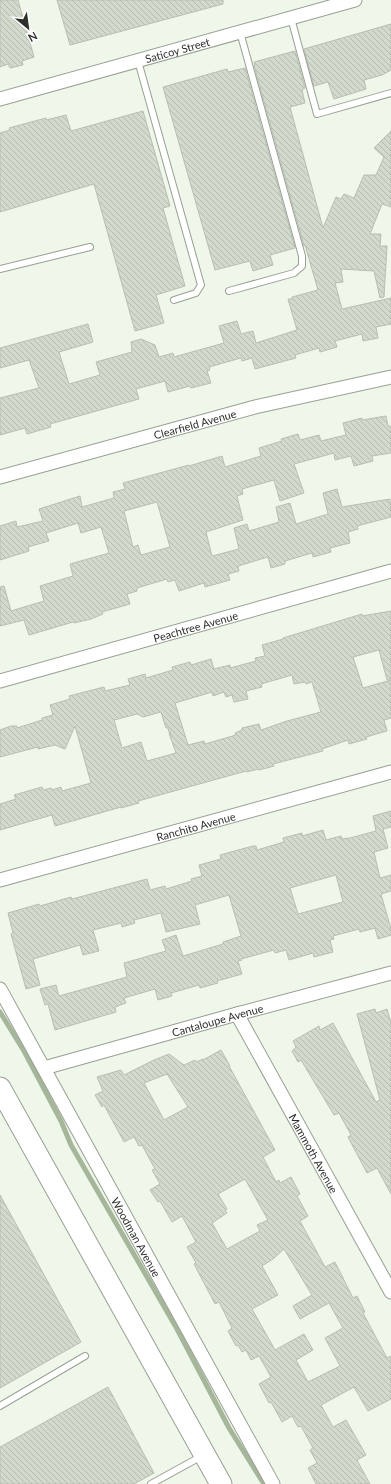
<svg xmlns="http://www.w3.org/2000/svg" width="391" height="1484" viewBox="0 0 391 1484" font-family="Lato,sans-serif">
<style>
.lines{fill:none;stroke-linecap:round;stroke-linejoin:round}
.stream{stroke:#a6b69a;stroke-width:5}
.building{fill:url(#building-back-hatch);stroke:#b7beb2;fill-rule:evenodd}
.service-casing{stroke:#989f93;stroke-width:8}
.minor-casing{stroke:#989f93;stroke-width:15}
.primary-casing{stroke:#989f93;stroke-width:23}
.service{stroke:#fff;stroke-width:6}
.minor{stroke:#fff;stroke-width:13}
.primary{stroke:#fff;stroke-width:21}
.labels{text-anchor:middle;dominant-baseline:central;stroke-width:4;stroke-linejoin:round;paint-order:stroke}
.street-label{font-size:11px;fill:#2d302b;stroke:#fff}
</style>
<defs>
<pattern id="building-back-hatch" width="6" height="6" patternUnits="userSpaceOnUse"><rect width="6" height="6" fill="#d2d9cd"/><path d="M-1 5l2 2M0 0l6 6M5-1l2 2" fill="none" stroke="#b5bbb0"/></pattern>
</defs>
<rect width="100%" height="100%" fill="#eff7ea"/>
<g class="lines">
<path class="stream" d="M0,1012L24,1051L61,1121L71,1145L177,1329L229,1428L264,1484"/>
</g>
<g class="building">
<path d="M0,0H18L34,57L22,61L23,65L10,68L8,64L0,67Z"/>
<path d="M57,0H223V4L70,45Z"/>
<path d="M391,24V70L382,75L364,80L366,89L334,99L328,82L314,86L304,49Z"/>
<path d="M295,51L305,88L302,90L305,103L290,107L323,228L336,197L341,199L344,194L354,198L364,175H376L384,157L374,148L391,131V207L382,204L370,234H381L380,246H387L384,297L380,298L374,271L341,269L343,282L335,283L342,309L391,298V324L376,327L378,338L363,341L362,334L335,341L337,347L320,352L319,348L295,355L296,358L255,369L252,358L242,361L241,358L209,367L210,370L207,371L211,383L191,388L190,386L168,392L165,381L136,389L139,399L50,424L51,427L27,434L25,428L0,435V398L39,388L29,360L0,368V348L88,324L93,342L59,352L69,384L100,375L96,362L132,352L131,342L141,339L155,345L159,357L173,353L174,357L224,343L219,326L237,321L241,334L253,331L256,343L297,330L288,299H292V297L318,290L305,245L304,246L254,65H255L254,62Z"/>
<path d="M245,68L295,248L270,255L273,265L253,271L250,261L215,270L163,87L227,69L228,72Z"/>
<path d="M143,111L170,206L163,208L185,286L156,295L164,323L135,331L94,184L0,212V133L10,130L9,128L46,118V120L66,115L71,131Z"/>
<path d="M386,416L388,426H391V453L372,456L373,461L354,466L351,456L335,460L334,453L294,464L304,493L280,501L274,480L242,489L243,494L237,496L243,520L206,532L212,556L239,549L234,528L247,524L249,531L279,522L276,507L290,503L296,524L328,514L323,493L337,489L342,507L390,499L391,517L357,526L358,529L348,532L350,543L330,548L331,552L313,557L312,553L285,561V564L271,568L268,557L238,566L239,571L228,574L230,580L205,587L204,583L179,591L175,580L168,582L167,579L137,588V591L127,594L130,604L102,612L103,614L91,619L74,623L73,622L29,635L24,620L0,626V587L4,586L11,611L44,601L40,586L73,576L70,564L109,553L101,527L81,533L78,523L46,533L49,541L28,547L29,551L0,560V526L16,521L17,527L43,521L39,509L80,496L82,507L114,498L113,492L125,489L123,483L189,465V466L222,456L225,467L261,456L259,448L282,441L281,439L298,434L300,440L319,435L321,441L346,435L343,423L362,418V420ZM157,502L170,547L141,555L138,545L133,547L124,511Z"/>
<path d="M391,611V680H387L379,650L353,657L363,688L391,680V718L384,720L387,731L366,737L367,739L349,744L348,740L322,749L323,751L273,764L274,766L259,770V769L246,772V771L138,801L139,803L121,808V807L55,826L52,815L0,830V804L16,799L14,795L42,787L43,790L51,788L52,790L61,787L62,791L91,783L75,726L65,749L55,745L38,749V747L0,757V730L11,726H17V728L42,720V718L53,715L50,705L70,699L69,696L104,687L105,691L130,685L128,679L145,674L146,678L173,670L172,667L190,662L191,665L211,659L214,669L230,665V668L256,661L255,658L265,656L262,645L283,639V638L362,614V616ZM292,675L294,684L305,682L306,684L312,682L321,712L287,721L261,730L259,724L242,728V730L235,733L236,735L205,744L204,741L188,745L175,703L212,692L213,696L224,692L226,697L232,695L234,702L248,699L246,691L262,687L261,684ZM161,712L166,728H168L169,732L171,733H169L176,753L147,761L141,742L122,748L114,720L137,714L143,717Z"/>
<path d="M391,811V827L383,829L388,848L374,852L380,878L391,875V891L381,894L391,929V935L378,939L375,928L360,932L359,929L333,936L334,939L330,940L333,952L314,957L313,953L289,960L286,950L275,953L274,950L241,959L242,960L238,961L242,974L217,981L218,983L200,988L199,985L171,993L172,996L158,1000L155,989L124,998L126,1003L115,1007L116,1012L55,1030L48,1004L45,1005L40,989L56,985L59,996L127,977L124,963L166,951L162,940L176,935L183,956L223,944V942L241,936L229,895L195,905L200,924L166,932L161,913L134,920L135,923L122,927L121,923L93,930L99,951L83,955L80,945L33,959L40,985L26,989L11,934L13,933L8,913L39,904L40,906L71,897L72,899L147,879L150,890L165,886L166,889L192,881L191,879L202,876L199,865L221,859L220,855L253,846H256L257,850L284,842L283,838L302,833V836L323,830L326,840L341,836L342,839L350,838L376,831L373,816ZM336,875L343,902L298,914L290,888Z"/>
<path d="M375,1009L376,1013L387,1009L391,1023V1194L377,1168L367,1173L348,1137L351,1135L339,1113L334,1115L301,1060L298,1062L292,1051L296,1047L293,1041L319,1026L320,1030L333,1023L376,1102L380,1100L357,1014Z"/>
<path d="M221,1050L230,1066H229L275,1150L263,1157L276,1182L279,1180L280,1183L291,1177L300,1194L297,1196L308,1216L300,1221L325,1267L335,1262L353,1298L357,1296L365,1312L363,1313L387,1358L391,1356V1399L368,1411L354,1387L321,1405L333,1427L346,1420L366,1455L357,1460L370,1484H316L308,1468L317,1463L310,1450L313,1448L301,1426L298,1427L292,1416L282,1422L271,1402L269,1403L259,1384L271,1377L259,1356L251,1360L246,1350L242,1352L238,1345L236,1346L228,1331L232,1328L219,1302L215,1304L194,1264L196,1263L187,1247L196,1242L182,1216L172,1222L160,1201L158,1202L150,1190L160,1184L152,1170L155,1169L142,1145L139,1146L134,1137L124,1142L104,1105L102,1107L95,1095L103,1091L97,1077L121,1070L124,1075L154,1060L169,1054L184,1065L195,1060L196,1062L203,1059V1060ZM167,1074L188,1107L164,1120L144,1083ZM245,1179L268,1220L257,1225L260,1231L227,1249L212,1223L227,1213L225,1210L227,1209L218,1194ZM284,1249L312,1295L293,1306L300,1319L329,1303L343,1328L325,1338L340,1366L308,1382L296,1360L313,1350L304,1334L275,1350L252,1309L278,1295L262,1266L273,1259Z"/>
<path d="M0,1195L81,1342L0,1388Z"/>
<path d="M108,1387L154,1473L134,1484H0V1447Z"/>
</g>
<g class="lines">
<defs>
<g id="service">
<path d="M291,18L317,114L391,93"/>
<path d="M138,61L201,285L196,293L174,300"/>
<path d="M0,269L90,247"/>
<path d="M229,291L294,273L302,266V256L240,32"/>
<path d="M0,1406L85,1356"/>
<path d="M151,1484L202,1456"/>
</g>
<g id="minor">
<path id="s1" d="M0,99L355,0"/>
<path id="s2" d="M0,477L255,407L391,377"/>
<path id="s3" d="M0,681L391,571"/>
<path id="s4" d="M0,880L391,772"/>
<path id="s5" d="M0,989L273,1484"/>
<path id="s6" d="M237,1014L391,1292"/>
<path id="s7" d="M44,1068L237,1014L391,973"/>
</g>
<path id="primary" d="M0,1088L221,1484"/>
</defs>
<use href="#service" class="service-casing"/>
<use href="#minor" class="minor-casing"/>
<use href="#primary" class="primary-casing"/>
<use href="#service" class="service"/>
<use href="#minor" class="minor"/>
<use href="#primary" class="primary"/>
</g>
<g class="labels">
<g class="street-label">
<text stroke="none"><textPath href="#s1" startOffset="184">Saticoy Street</textPath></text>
<text stroke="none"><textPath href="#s2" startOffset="202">Clearfield Avenue</textPath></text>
<text stroke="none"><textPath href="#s3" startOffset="203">Peachtree Avenue</textPath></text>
<text stroke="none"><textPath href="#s4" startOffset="203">Ranchito Avenue</textPath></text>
<text stroke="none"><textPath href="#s7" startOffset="180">Cantaloupe Avenue</textPath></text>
<text stroke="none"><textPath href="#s6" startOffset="159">Mammoth Avenue</textPath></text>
<text stroke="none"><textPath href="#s5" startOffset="283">Woodman Avenue</textPath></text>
</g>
</g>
<g transform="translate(28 28) rotate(151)" stroke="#ffffff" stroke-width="3" paint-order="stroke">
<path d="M0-3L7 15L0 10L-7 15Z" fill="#2d302b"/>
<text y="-6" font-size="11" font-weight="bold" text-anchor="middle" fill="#2d302b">N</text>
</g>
</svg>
